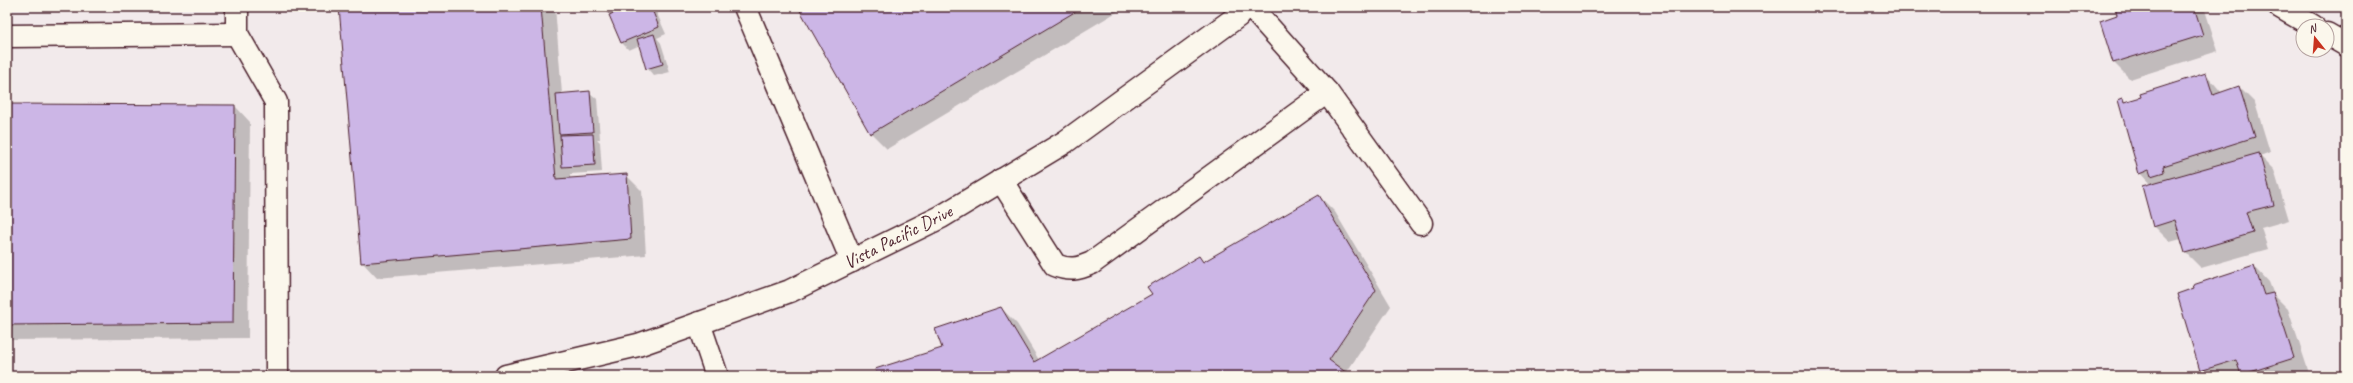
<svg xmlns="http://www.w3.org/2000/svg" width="2353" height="383" viewBox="0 0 2353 383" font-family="Caveat,sans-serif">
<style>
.shadow{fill:#0003}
.building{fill:#ccb6e6;stroke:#4a1f2b}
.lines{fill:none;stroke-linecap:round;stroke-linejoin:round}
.minor-casing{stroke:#4a1f2b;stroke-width:25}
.minor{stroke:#fbf7ec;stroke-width:22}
.labels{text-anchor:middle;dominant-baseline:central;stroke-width:3.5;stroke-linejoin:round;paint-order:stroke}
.street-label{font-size:19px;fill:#4a1f2b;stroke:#fbf7ec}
</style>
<rect width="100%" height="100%" fill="#f2eaeb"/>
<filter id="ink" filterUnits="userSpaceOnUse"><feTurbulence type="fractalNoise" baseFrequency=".025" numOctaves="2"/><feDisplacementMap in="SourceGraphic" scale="8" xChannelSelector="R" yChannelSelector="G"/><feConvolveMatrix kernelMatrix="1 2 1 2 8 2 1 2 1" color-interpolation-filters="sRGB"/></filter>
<g filter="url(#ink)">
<g class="shadow">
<path d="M340,7H555L562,94L589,92L597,99L600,139H597L600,142L602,172L570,174V179L626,175L642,191L646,255L377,278L362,262Z"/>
<path d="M607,7H654L666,34L657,38L661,43L670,72L654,76L647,68L640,45L629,50L622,43Z"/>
<path d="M800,7H1125L887,149L871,133Z"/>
<path d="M2116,7H2204L2218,51L2130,79L2114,63L2101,21L2119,16Z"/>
<path d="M2206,74L2222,93L2239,87L2255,103L2270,152L2260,156L2274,170L2289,220L2261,228L2268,249L2201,268L2185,252L2181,239L2170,242L2154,226L2151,185L2140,173L2123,99L2126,103Z"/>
<path d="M7,105L235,106L250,122L248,338L12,340L7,336Z"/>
<path d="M1319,196L1335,212L1391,306L1346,373L1349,376H878L944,348L1001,308L1017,324L1039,360L1153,294L1199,257L1204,262Z"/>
<path d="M2254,266L2269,282L2274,295L2288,309L2309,373L2301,376H2206L2201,371L2178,294Z"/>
</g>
<g class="building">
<path d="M339,7H541L556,179L627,174L631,239L361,263Z"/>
<path d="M606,7H623L608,13Z"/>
<path d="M628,7H651L659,27L621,43L609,15Z"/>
<path d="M798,7H1083L870,134Z"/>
<path d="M2115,7H2194L2203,35L2113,63L2100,21L2117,15Z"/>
<path d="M654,34L663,64L646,69L637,39Z"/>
<path d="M2206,73L2213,95L2239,86L2255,137L2163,166L2164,172L2151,176L2149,170L2139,174L2118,100L2123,98L2124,102L2141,97L2140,94Z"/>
<path d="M590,91L593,132L559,134L556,94Z"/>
<path d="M7,104L235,105L233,323L7,325Z"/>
<path d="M593,134L595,165L562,167L560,135Z"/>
<path d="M2259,153L2274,205L2246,212L2253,233L2185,253L2175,220L2153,227L2142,186Z"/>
<path d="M1319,195L1376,290L1329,360L1351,376H877L875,369L942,348L935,329L1001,307L1034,362L1152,294L1147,287L1199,256L1203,262Z"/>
<path d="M2254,265L2264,295L2273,293L2294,358L2241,375L2236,360L2200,371L2177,294L2194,288L2193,285Z"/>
</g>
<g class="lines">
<defs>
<g id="minor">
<path d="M237,7V34L276,102L277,376"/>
<path d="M745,7L852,261"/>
<path d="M2280,7L2313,26"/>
<path d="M2327,34L2346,45"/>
<path d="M7,36L237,34"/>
<path d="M1327,92L1421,223"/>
<path d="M1001,180L1055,265C1070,271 1078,269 1092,263L1327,92L1251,7"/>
<path d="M699,323L717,376"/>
<path d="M506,376L638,345L790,291L941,217L1065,142L1238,16L1245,7"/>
</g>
</defs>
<use href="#minor" class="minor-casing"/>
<use href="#minor" class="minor"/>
</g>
</g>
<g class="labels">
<g class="street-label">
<text transform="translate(898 237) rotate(-27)">Vista Pacific Drive</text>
</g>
</g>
<rect width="2353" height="383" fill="none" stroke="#fbf7ec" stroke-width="24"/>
<rect x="12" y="12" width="2329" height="359" fill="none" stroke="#4a1f2b" stroke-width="1.5" filter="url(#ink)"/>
<g transform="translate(2315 38) rotate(343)"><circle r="19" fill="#fbf7ec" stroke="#b4a19f"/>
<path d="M0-3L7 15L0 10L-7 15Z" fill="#c8321e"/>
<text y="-6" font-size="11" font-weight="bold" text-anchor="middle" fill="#4a1f2b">N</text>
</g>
</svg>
